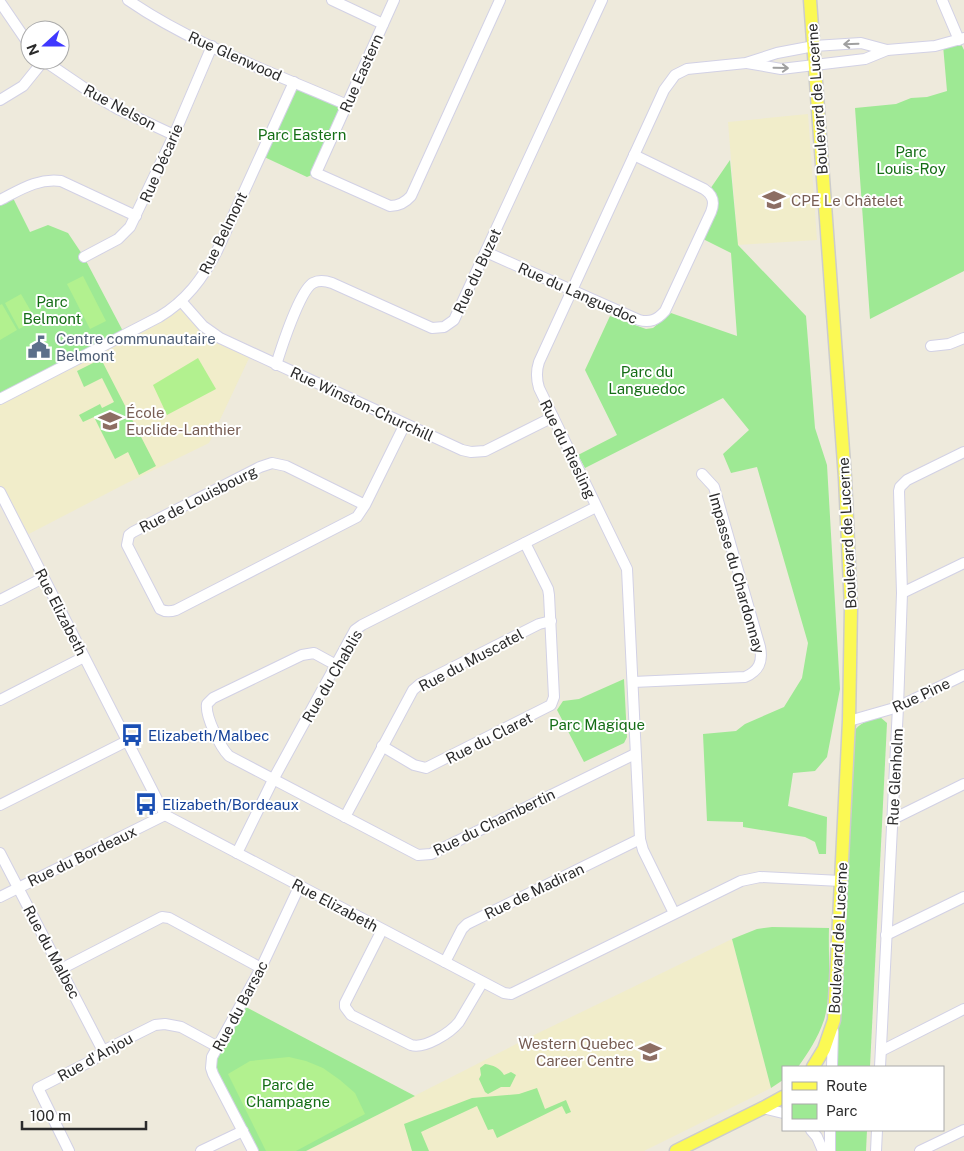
<svg xmlns="http://www.w3.org/2000/svg" width="964" height="1151" viewBox="0 0 964 1151" font-family="'Public Sans',sans-serif">
<style>
.education{fill:#f1edca}
.green{fill:#9ee994}
.pitch{fill:#b2f18f}
.lines{fill:none;stroke-linecap:round;stroke-linejoin:round}
.minor-casing{stroke:#d2d1e5;stroke-width:12}
.major-casing{stroke:#ccc;stroke-width:15}
.minor{stroke:#fff;stroke-width:10}
.major{stroke:#fbf954;stroke-width:12}
.oneway{stroke:#a0a0a0}
.labels{text-anchor:middle;dominant-baseline:central;stroke-width:4;stroke-linejoin:round;paint-order:stroke}
.street-label{font-size:15px;fill:#2b2b2b;stroke:#fff}
.park-label{font-size:15px;fill:#156e16;stroke:#fff}
.education-label{font-size:15px;fill:#785e54;stroke:#fff;text-anchor:start}
.service-label{font-size:15px;fill:#4e5e75;stroke:#fff;text-anchor:start}
.transit-label{font-size:15px;fill:#164399;stroke:#fff;text-anchor:start}
</style>
<rect width="100%" height="100%" fill="#eeeadc"/>
<g class="education">
<path d="M808,114L817,240L738,245L728,122Z"/>
<path d="M181,301L203,326L251,354L209,443L125,484L23,537L0,492V399Z"/>
<path d="M732,939L771,1088L644,1151H306L530,1037Z"/>
</g>
<g class="green">
<path d="M959,40L964,50V271L870,319L855,108L896,104L911,98L927,97L947,91L943,45Z"/>
<path d="M294,82L347,105L316,173L307,177L260,155Z"/>
<path d="M730,160L738,245L806,316L815,428L827,465L840,689L827,757L815,771L793,773L788,806L827,817L826,854H819L815,842L805,837L743,827V822L707,821L703,734L736,731L745,724L784,707L802,678L808,643L757,467L731,473L723,454L749,430L723,398L585,468L578,455L617,435L585,370L610,316L646,329L653,328L671,313L737,336L731,253L699,237L711,212L708,192Z"/>
<path d="M11,194L30,232L48,225L68,233L84,257L125,335L0,399V200Z"/>
<path d="M101,359L156,466L139,475L128,452L115,459L94,417L83,422L79,415L100,404L102,408L114,402L102,378L84,387L77,371Z"/>
<path d="M624,679L627,737L624,743L584,762L557,710L563,701L579,699Z"/>
<path d="M880,717L887,723L870,1067H834L853,732C860,723 868,720 880,717Z"/>
<path d="M772,927L829,928C828,955 832,995 824,1020C818,1038 808,1053 798,1067H783V1080L771,1088L732,939L757,929Z"/>
<path d="M242,1005L415,1096L306,1151H253L211,1063Z"/>
<path d="M485,1064C493,1065 500,1068 504,1075L511,1072L516,1075L510,1087H501L488,1094L485,1092L479,1079L481,1075L480,1068Z"/>
<path d="M537,1088L545,1109L566,1100L571,1112L566,1114L562,1106L497,1138L493,1129L488,1130L477,1106L421,1132L429,1151H412L404,1124L472,1098L519,1094Z"/>
<path d="M834,1130H867L866,1151H834Z"/>
</g>
<g class="pitch">
<path d="M83,276L106,321L90,329L67,284Z"/>
<path d="M21,294L36,320L19,329L5,303Z"/>
<path d="M2,304L17,330L0,340V305Z"/>
<path d="M198,358L216,389L167,415L153,385Z"/>
<path d="M289,1057L306,1061L323,1068L340,1080L355,1093L365,1114L296,1151H266L228,1074L250,1061Z"/>
</g>
<g class="lines">
<defs>
<g id="minor">
<path d="M128,0C193,45 274,73 347,105"/>
<path d="M332,0L383,24"/>
<path d="M394,0L316,173L390,206C399,206 405,203 411,196L500,0"/>
<path d="M942,0L959,40"/>
<path d="M0,2L30,46"/>
<path d="M43,60L99,98L118,109L174,135"/>
<path d="M747,63L781,69L865,59L887,50"/>
<path d="M0,100L23,86L44,60"/>
<path d="M0,200C20,190 37,178 61,181L136,216"/>
<path d="M486,252L639,320C650,323 657,320 665,311L711,212C715,202 713,195 704,189L634,155"/>
<path d="M84,257L118,239L130,227L174,135L212,46"/>
<path d="M181,301L203,326L220,338L462,450L471,452L485,451L553,417"/>
<path d="M931,346L949,344L964,338"/>
<path d="M276,365C281,349 300,290 313,283C319,280 326,281 332,283L432,328L444,327L454,320L602,0"/>
<path d="M0,399L159,317C186,301 203,278 217,251L294,82"/>
<path d="M0,492L165,815L504,993L511,994L741,881L760,877L841,881"/>
<path d="M365,505L286,466L272,463L260,467L133,532L129,535L127,545L160,609C165,612 170,612 176,610L357,517L365,505L405,424"/>
<path d="M902,593L964,563"/>
<path d="M0,600L43,578"/>
<path d="M336,665L314,653L302,655L213,698L207,704C205,716 220,747 229,756L418,855L431,854L635,754"/>
<path d="M633,682L745,677C759,671 763,662 760,647L714,487L702,474"/>
<path d="M0,700L84,657"/>
<path d="M849,721L898,707L964,675"/>
<path d="M382,746L414,765L426,768L551,705L554,697L549,595L548,589L525,543"/>
<path d="M0,805L127,741"/>
<path d="M345,817L413,690L420,684L539,624L551,621"/>
<path d="M893,819L964,784"/>
<path d="M0,853L103,1051"/>
<path d="M237,853L274,778L355,630L362,625L596,507"/>
<path d="M0,897L165,815"/>
<path d="M674,913L643,850L640,839L627,569L539,388C536,378 536,371 539,362L664,90L675,75L687,69L746,63L777,53L814,46L861,43L887,50L935,46L964,38"/>
<path d="M382,930L345,1003V1007L351,1015L411,1045C425,1049 450,1033 459,1022L482,983"/>
<path d="M886,935L964,897"/>
<path d="M445,962L462,929L467,924L640,839"/>
<path d="M61,969L162,917L169,918L261,968"/>
<path d="M881,1051L964,1009"/>
<path d="M832,1067L833,1031"/>
<path d="M880,1067L898,707L902,593L899,491L900,487L907,480L964,452"/>
<path d="M763,1108L783,1113"/>
<path d="M811,1130L817,1137L823,1151"/>
<path d="M69,1151L38,1088L93,1060L103,1051L155,1025L165,1024L181,1027L218,1047"/>
<path d="M201,1151L243,1131"/>
<path d="M253,1151L213,1074L211,1068L212,1057L261,968L299,887"/>
<path d="M830,1151V1130"/>
<path d="M876,1151L877,1130"/>
<path d="M920,1151L964,1130"/>
</g>
<g id="major">
<path d="M810,0L845,478L851,608L849,721L834,1020L824,1049L813,1067"/>
<path d="M676,1151L763,1108L783,1097"/>
</g>
</defs>
<use href="#minor" class="minor-casing"/>
<use href="#major" class="major-casing"/>
<use href="#minor" class="minor"/>
<use href="#major" class="major"/>
</g>
<defs><path id="oneway-shaft" d="M-6 0H5M1.5-3L5.5 0L1.5 3" fill="none" stroke-width="1.6" stroke-linecap="round" stroke-linejoin="round" transform="scale(1.25)"/></defs>
<g class="oneway">
<use href="#oneway-shaft" transform="translate(851 44) rotate(178)"/>
<use href="#oneway-shaft" transform="translate(781 68) rotate(1)"/>
</g>
<defs>
<symbol id="school-bare" viewBox="-9 -9 18 18"><path d="M0-5L7-2L0 1L-7-2ZM-4 1L0 2.5L4 1V4Q0 6-4 4Z" fill="#8d6e63" stroke="#fff" stroke-width="2.5" paint-order="stroke"/></symbol>
<symbol id="civic-bare" viewBox="-9 -9 18 18"><path d="M-.6-6.5H3V-4.5H.6V-3L4-1V1h2V6H-6V1h2V-1L-.6-3ZM-1.2 2.5V6h2.4V2.5Z" fill="#5c6f8a" stroke="#fff" stroke-width="2.5" paint-order="stroke"/></symbol>
<symbol id="bus-bare" viewBox="-9 -9 18 18"><path d="M-5-6H5V4H4V6H2V4H-2V6H-4V4H-5ZM-3.5-4V0h7V-4ZM-3.5 1.2v1.5H-2V1.2ZM2 1.2v1.5H3.5V1.2Z" fill="#1a4fb4" stroke="#fff" stroke-width="2.5" paint-order="stroke"/></symbol>
</defs>
<g fill-rule="evenodd">
<use href="#school-bare" x="758" y="184" width="32" height="32"/>
<use href="#civic-bare" x="23" y="331" width="32" height="32"/>
<use href="#school-bare" x="94" y="405" width="32" height="32"/>
<use href="#bus-bare" x="116" y="719" width="32" height="32"/>
<use href="#bus-bare" x="130" y="788" width="32" height="32"/>
<use href="#school-bare" x="634" y="1036" width="32" height="32"/>
</g>
<g class="labels">
<g class="street-label">
<text transform="translate(235 56) rotate(24)">Rue Glenwood</text>
<text transform="translate(361 73) rotate(-66)">Rue Eastern</text>
<text transform="translate(817 99) rotate(-94)">Boulevard de Lucerne</text>
<text transform="translate(120 107) rotate(28)">Rue Nelson</text>
<text transform="translate(161 163) rotate(-66)">Rue Décarie</text>
<text transform="translate(223 233) rotate(-64)">Rue Belmont</text>
<text transform="translate(477 271) rotate(-65)">Rue du Buzet</text>
<text transform="translate(578 293) rotate(24)">Rue du Languedoc</text>
<text transform="translate(362 404) rotate(25)">Rue Winston-Churchill</text>
<text transform="translate(568 449) rotate(64)">Rue du Riesling</text>
<text transform="translate(198 499) rotate(-27)">Rue de Louisbourg</text>
<text transform="translate(847 533) rotate(-93)">Boulevard de Lucerne</text>
<text transform="translate(737 573) rotate(74)">Impasse du Chardonnay</text>
<text transform="translate(61 612) rotate(63)">Rue Elizabeth</text>
<text transform="translate(471 660) rotate(-28)">Rue du Muscatel</text>
<text transform="translate(332 676) rotate(-60)">Rue du Chablis</text>
<text transform="translate(921 695) rotate(-25)">Rue Pine</text>
<text transform="translate(489 738) rotate(-27)">Rue du Claret</text>
<text transform="translate(895 777) rotate(-87)">Rue Glenholm</text>
<text transform="translate(494 822) rotate(-26)">Rue du Chambertin</text>
<text transform="translate(82 856) rotate(-26)">Rue du Bordeaux</text>
<text transform="translate(534 891) rotate(-26)">Rue de Madiran</text>
<text transform="translate(335 905) rotate(28)">Rue Elizabeth</text>
<text transform="translate(838 938) rotate(-87)">Boulevard de Lucerne</text>
<text transform="translate(52 952) rotate(62)">Rue du Malbec</text>
<text transform="translate(240 1006) rotate(-62)">Rue du Barsac</text>
<text transform="translate(95 1057) rotate(-29)">Rue d'Anjou</text>
</g>
<g class="park-label">
<text x="302" y="134">Parc Eastern</text>
<text x="911" y="151">Parc<tspan x="911" dy="17">Louis-Roy</tspan></text>
<text x="52" y="301">Parc<tspan x="52" dy="17">Belmont</tspan></text>
<text x="647" y="371">Parc du<tspan x="647" dy="17">Languedoc</tspan></text>
<text x="597" y="724">Parc Magique</text>
<text x="288" y="1084">Parc de<tspan x="288" dy="17">Champagne</tspan></text>
</g>
<g class="education-label">
<text x="791" y="200">CPE Le Châtelet</text>
<text x="126" y="412">École<tspan x="126" dy="17">Euclide-Lanthier</tspan></text>
<text x="634" y="1043" text-anchor="end">Western Quebec<tspan x="634" dy="17">Career Centre</tspan></text>
</g>
<g class="service-label">
<text x="56" y="338">Centre communautaire<tspan x="56" dy="17">Belmont</tspan></text>
</g>
<g class="transit-label">
<text x="148" y="735">Elizabeth/Malbec</text>
<text x="162" y="804">Elizabeth/Bordeaux</text>
</g>
</g>
<rect x="782" y="1066" width="162" height="65" fill="#ffffff" stroke="#aaaaaa"/>
<rect x="792" y="1082" width="25" height="8" fill="#fbf954" stroke="#aaaaaa"/>
<text x="826" y="1091" font-size="15" fill="#2b2b2b">Route</text>
<rect x="792" y="1104" width="25" height="15" fill="#9ee994" stroke="#aaaaaa"/>
<text x="826" y="1116" font-size="15" fill="#2b2b2b">Parc</text>
<g transform="translate(45 45) rotate(249)"><circle r="24" fill="#ffffff" stroke="#aaaaaa"/>
<path d="M0-4L9 19L0 12L-9 19Z" fill="#3f38ff"/>
<text y="-8" font-size="14" font-weight="bold" text-anchor="middle" fill="#2b2b2b">N</text>
</g>
<path d="M22 1121v8h124v-8" fill="none" stroke="#2b2b2b" stroke-width="2.5"/>
<text x="30" y="1121" font-size="15" fill="#2b2b2b" stroke="#ffffff" stroke-width="4" paint-order="stroke">100 m</text>
</svg>
